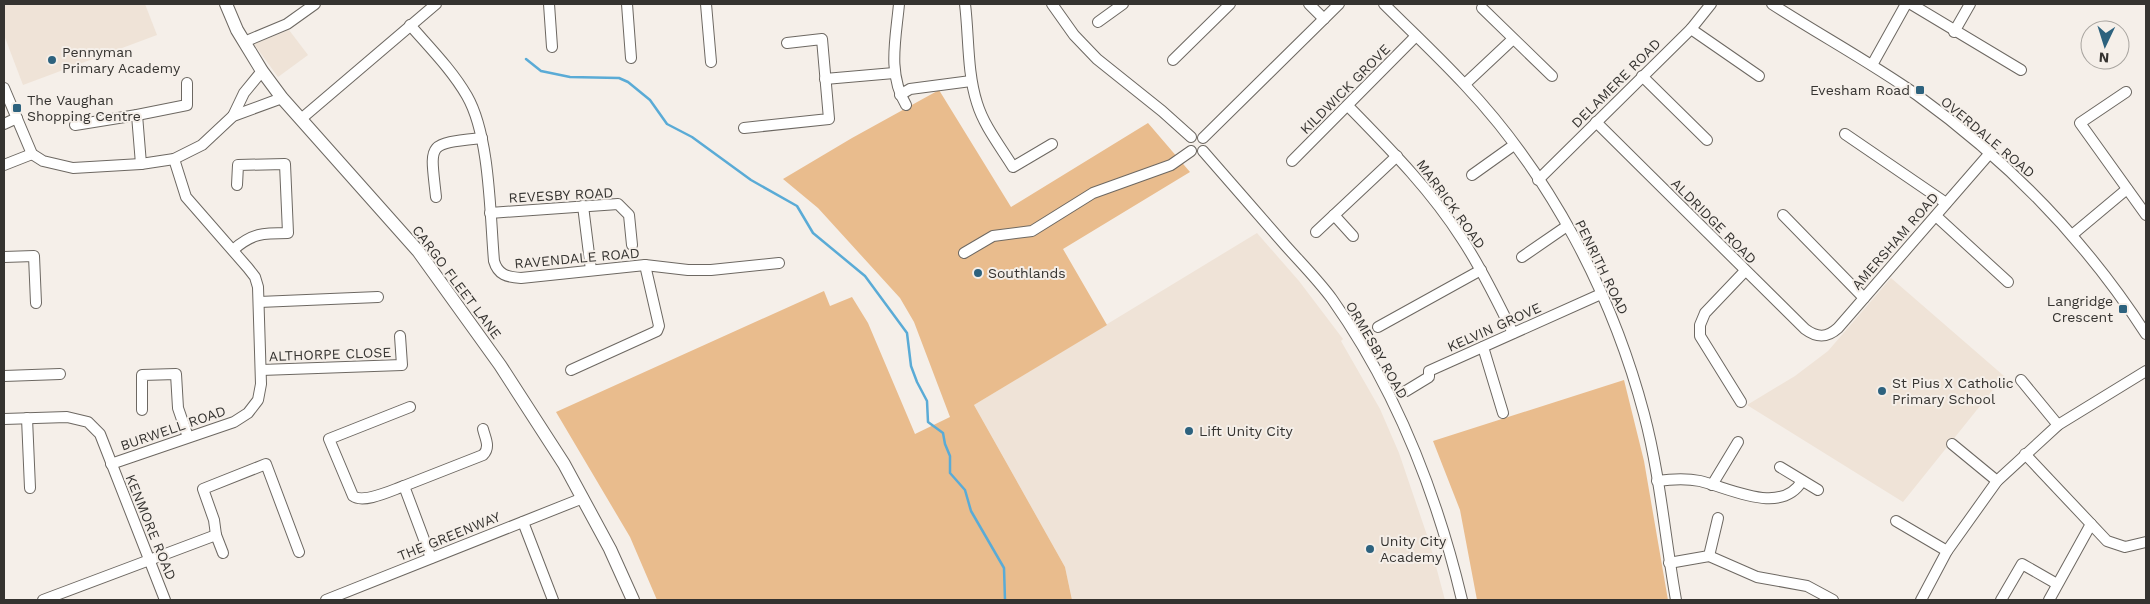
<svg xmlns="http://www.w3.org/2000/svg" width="2150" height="604" viewBox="0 0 2150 604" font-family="'Work Sans',sans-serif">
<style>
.built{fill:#efe3d7}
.green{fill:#e9bc8d}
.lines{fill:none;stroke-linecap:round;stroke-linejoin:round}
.stream{stroke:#5aabd6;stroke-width:2.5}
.minor-casing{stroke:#6d6862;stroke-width:12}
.major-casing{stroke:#6d6862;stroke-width:14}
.minor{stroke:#fff;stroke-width:10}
.major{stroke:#fff;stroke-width:12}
.poi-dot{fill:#2d627e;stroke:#f5efe9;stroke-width:2}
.labels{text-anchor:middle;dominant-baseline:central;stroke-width:4;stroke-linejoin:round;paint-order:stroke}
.poi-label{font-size:14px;fill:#353330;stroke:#f5efe9;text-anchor:start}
.street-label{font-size:14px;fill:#353330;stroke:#f5efe9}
</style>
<rect width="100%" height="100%" fill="#f5efe9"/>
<g class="built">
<path d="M4,4H145L157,35L23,85L4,35Z"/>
<path d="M289,30L308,55L278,77L254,44Z"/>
<path d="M1257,233L1299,281L1343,339L1341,341L1380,409L1399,453L1430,544L1445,600H1072L1065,567L974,405Z"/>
<path d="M1891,278L2004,376L1903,502L1747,405L1795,376L1828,351Z"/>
</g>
<g class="green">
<path d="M939,90L1011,207L1148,123L1190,172L1063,249L1107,325L974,405L1065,567L1072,600H657L630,537L556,412L824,291L830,306L852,297L868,323L915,434L950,417L914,322L900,298L818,208L783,179L852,138Z"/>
<path d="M1624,380L1644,461L1668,600H1477L1460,510L1433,441Z"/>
</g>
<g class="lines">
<path class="stream" d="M526,59L541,71L570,77L619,78L628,82L650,100L667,124L692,137L751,180L797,206L813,233L865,276L907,333L911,366L917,382L927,401L928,422L943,433L945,444L950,456V473L965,490L971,511L1004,568L1005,600"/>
<defs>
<g id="minor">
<path d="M549,4L552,47"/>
<path d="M627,4L631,58"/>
<path d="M706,4L711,62"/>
<path d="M899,4C896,38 887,73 906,105"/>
<path d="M965,4C969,36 967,72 977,103C984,126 1000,146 1013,167L1052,144"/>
<path d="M1052,4L1074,35L1097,59L1162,111L1191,137"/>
<path d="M1309,4L1324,19"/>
<path d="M1384,4C1410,30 1438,56 1464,84C1550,175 1612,293 1644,414C1660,474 1665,538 1676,600"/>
<path d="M1772,4C1820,35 1870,62 1917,95C2007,160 2086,241 2146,334"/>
<path d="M1911,4L2021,70"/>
<path d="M1482,8L1552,76"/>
<path d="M1098,22L1123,4"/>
<path d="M410,25C430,48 452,70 467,96C490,136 490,215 494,261C498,275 507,277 521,278L645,265L688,270H711L779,263"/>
<path d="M1691,29L1759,76"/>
<path d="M1954,32L1970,4"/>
<path d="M244,42L287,24L315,4"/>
<path d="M1173,60L1230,4"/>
<path d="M1872,65L1906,4"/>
<path d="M1642,76L1707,140"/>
<path d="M825,79L894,73"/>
<path d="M1465,84L1513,39"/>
<path d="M4,88L32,154L43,161L73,168L141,164L174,159L202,145L233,116L282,98"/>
<path d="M2126,92L2080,123L2146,215"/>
<path d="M900,95L910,89L971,81"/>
<path d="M1348,106C1389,148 1430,189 1462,239C1482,269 1497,301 1513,333"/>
<path d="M137,115L141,164"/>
<path d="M233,116L244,93L262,71"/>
<path d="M301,119L436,4"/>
<path d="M1596,122L1805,329C1817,338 1827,338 1838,328L1990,153"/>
<path d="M4,124L17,118"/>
<path d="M75,125L137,115L187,105V83"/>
<path d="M744,128L829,119L822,39L787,43"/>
<path d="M1845,134L1946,203"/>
<path d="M1203,138L1339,4"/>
<path d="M1203,151C1230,182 1258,214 1285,245C1301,263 1318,280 1332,299C1395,388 1437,495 1462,600"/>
<path d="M1292,161L1416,36"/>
<path d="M4,165L32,154"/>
<path d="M1472,175L1514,145"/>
<path d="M1538,180L1691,29L1711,4"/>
<path d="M436,197C430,142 426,144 482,138"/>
<path d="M583,206L591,270"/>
<path d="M490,213L618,204L629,215L632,245"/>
<path d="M1334,215L1353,236"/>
<path d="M1783,215L1864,298"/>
<path d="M1936,216L2008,282"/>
<path d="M1316,232L1397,156"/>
<path d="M2072,235L2127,189"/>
<path d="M233,250C252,233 263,233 288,233L285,164L238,165L237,185"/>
<path d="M964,253L993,236L1032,231L1093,193L1171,165L1191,151"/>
<path d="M4,257L34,256L36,303"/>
<path d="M1522,257L1567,226"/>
<path d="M259,302L378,297"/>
<path d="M1378,327L1481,270"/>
<path d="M1483,347L1503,413"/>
<path d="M261,370L402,365L400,336"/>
<path d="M571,370L657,331L659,326L645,265"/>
<path d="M4,376L60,374"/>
<path d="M2021,380L2058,425"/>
<path d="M1406,391L1429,377V371L1601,294"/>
<path d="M1741,402L1700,336V325L1705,313L1745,271"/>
<path d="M410,407L329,439L353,496C364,504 392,490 404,486L431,558"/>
<path d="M142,410V375L176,374L178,408L188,437"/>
<path d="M27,418L30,488"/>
<path d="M4,419L67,417L88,422L100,434L165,600"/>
<path d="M1952,444L1997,481"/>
<path d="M2025,454L2107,541L2125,547L2146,542"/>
<path d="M111,464L234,422L248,413L258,400L261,384L258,287L255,277L248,268L186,197L174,159"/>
<path d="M1780,467L1818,490"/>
<path d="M1657,481C1671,479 1686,478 1700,481C1730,488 1781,516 1802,481"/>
<path d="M1712,485L1738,442"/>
<path d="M404,486L483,455C491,447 485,438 483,429"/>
<path d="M1896,521L1947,551"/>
<path d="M523,522L553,600"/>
<path d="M216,535L223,553"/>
<path d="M1709,556L1718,518"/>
<path d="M1669,563L1709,556L1757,577L1807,586L1833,600"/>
<path d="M43,600L216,535L214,520L203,489L266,464L299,552"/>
<path d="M326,600L583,498"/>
<path d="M1921,600L1947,551L1997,481L2058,425L2146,371"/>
<path d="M2001,600L2022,564L2057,584"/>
<path d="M2049,600L2091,524"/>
</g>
<path id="major" d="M226,4L237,30L262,71L282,98L418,251L500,365L564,464L610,549L633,600"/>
</defs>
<use href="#minor" class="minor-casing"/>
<use href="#major" class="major-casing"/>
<use href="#minor" class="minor"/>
<use href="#major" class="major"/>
</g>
<g class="poi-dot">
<circle cx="52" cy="60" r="5"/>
<rect x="1915" y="85" width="10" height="10" rx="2.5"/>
<rect x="12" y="103" width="10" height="10" rx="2.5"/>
<circle cx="978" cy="273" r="5"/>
<rect x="2118" y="304" width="10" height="10" rx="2.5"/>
<circle cx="1882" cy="391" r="5"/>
<circle cx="1189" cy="431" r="5"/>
<circle cx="1370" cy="549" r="5"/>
</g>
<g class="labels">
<g class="poi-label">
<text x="62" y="52">Pennyman<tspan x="62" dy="16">Primary Academy</tspan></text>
<text x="1910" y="90" text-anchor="end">Evesham Road</text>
<text x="27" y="100">The Vaughan<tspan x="27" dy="16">Shopping Centre</tspan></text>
<text x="988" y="273">Southlands</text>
<text x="2113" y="301" text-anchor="end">Langridge<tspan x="2113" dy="16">Crescent</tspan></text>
<text x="1892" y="383">St Pius X Catholic<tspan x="1892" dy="16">Primary School</tspan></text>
<text x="1199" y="431">Lift Unity City</text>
<text x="1380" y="541">Unity City<tspan x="1380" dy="16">Academy</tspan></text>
</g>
<g class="street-label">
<text transform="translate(1616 83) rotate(-45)">DELAMERE ROAD</text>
<text transform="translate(1345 89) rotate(-45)">KILDWICK GROVE</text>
<text transform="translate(1988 137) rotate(40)">OVERDALE ROAD</text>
<text transform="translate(561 195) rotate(-3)">REVESBY ROAD</text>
<text transform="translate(1451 204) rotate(54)">MARRICK ROAD</text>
<text transform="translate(1714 221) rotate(45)">ALDRIDGE ROAD</text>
<text transform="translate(1895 241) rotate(-49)">AMERSHAM ROAD</text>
<text transform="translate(577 258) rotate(-5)">RAVENDALE ROAD</text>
<text transform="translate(1602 267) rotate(64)">PENRITH ROAD</text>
<text transform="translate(457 282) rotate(53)">CARGO FLEET LANE</text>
<text transform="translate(1494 327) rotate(-24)">KELVIN GROVE</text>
<text transform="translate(1377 350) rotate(60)">ORMESBY ROAD</text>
<text transform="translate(330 354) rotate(-2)">ALTHORPE CLOSE</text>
<text transform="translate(173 428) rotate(-19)">BURWELL ROAD</text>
<text transform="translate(151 527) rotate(68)">KENMORE ROAD</text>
<text transform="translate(449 536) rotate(-22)">THE GREENWAY</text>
</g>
</g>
<rect width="2150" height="604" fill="none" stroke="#353330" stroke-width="10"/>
<g transform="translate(2105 45) rotate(184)"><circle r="24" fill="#f5efe9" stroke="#a8a49f"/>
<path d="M0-4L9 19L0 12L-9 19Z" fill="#2d627e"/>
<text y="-8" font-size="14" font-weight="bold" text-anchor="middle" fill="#353330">N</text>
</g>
</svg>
